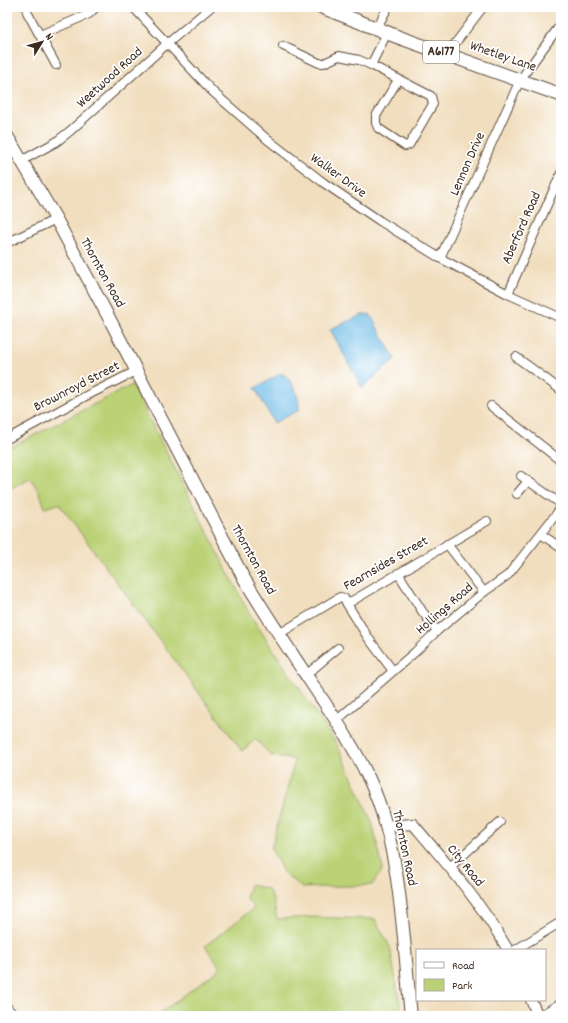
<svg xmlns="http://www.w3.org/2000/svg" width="568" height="1023" viewBox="0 0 568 1023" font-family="Dekko,sans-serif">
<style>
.green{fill:#bad175;stroke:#7a7e4a}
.water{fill:#6bbae6;stroke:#537282}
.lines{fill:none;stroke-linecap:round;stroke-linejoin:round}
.minor-casing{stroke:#564536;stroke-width:10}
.tertiary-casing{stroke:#564536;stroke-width:12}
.secondary-casing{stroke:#564536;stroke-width:14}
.primary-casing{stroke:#564536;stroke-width:15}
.minor{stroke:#fff;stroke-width:8}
.tertiary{stroke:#fff;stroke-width:10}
.secondary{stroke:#fff;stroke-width:12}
.primary{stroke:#fff;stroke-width:13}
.labels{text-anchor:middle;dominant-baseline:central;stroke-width:3.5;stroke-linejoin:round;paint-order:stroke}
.shield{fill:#fff;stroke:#766a62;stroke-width:1}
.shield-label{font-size:13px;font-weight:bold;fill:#3b2a1e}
.street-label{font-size:14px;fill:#3b2a1e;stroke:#fff}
</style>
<rect width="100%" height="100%" fill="#fff"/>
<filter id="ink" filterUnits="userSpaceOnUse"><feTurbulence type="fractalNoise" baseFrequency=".025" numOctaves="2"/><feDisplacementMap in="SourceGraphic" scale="8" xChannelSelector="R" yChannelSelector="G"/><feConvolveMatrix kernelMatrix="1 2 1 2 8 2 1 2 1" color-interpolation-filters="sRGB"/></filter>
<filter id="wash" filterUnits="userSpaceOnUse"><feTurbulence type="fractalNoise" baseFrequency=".012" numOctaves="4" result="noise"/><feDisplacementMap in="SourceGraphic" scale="16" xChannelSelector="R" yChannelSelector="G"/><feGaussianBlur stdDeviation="0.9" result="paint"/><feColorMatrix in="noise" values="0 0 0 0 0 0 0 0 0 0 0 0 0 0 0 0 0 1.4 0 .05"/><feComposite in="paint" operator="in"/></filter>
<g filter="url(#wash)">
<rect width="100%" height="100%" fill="#f1debe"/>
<g class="green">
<path d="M132,385L250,615L338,746L372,822L383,869L372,885L302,888L283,872L271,848L295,760L270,755L256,739L242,751L59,504L45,508L40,493L30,478L7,490V449Z"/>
<path d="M250,885L268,889L273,899L277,919L307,917L375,919L390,947L402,1016H197L196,1014L193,1016H156L221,968L205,946L254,908L246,898Z"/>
</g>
<g class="water">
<path d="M370,314L395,359L362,388L330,329L362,315Z"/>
<path d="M282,373C293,380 300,397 299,410L274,423L255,388Z"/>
</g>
</g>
<g filter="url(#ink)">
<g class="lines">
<defs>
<g id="minor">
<path d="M133,7L213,92L268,140L324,183L380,221L440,258L508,294L561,318"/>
<path d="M27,12L56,65"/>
<path d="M376,29L388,7"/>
<path d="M40,35L89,14L96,7"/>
<path d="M283,46L319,63H324L339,56L359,60L371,65L431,96L433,104L409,145L405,146L378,128L376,123V116L398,80"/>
<path d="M447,54L483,7"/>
<path d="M371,65L387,33"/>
<path d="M21,161L56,142L70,131L168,43L211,7"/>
<path d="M7,243L56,219"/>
<path d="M440,258L520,80L561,24"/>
<path d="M508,294L561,173"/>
<path d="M516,357L561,390"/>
<path d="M491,406L561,461"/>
<path d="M7,439L84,397L138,370"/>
<path d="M521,476L561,504"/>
<path d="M517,494L528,481"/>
<path d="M541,534L561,548"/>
<path d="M447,544L484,592"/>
<path d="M398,573L422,611L437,631"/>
<path d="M347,604L369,639L393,671"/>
<path d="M279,634L340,597L344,598L347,604L487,521"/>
<path d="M306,675L338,648"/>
<path d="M336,721L415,652L437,631L484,592L508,575L561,508"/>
<path d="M450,867L500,822"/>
<path d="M515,950L561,922"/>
<path d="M7,1007L14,1016"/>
<path d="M539,1016L561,1003"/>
</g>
<g id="tertiary">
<path d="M386,826L413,824C447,864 482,904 508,950"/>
<path d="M531,1000L538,1016"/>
</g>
<path id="secondary" d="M7,136L56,219L108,316L242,575C262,609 284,642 306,675C329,709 353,744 370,781C402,851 403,940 411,1016"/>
<path id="primary" d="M322,7L398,37L561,95"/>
</defs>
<use href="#minor" class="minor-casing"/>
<use href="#tertiary" class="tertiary-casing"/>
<use href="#secondary" class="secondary-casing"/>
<use href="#primary" class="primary-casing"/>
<use href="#minor" class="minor"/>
<use href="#tertiary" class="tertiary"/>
<use href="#secondary" class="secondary"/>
<use href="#primary" class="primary"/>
</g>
</g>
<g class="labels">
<rect class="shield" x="423" y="41" width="36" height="22" rx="3"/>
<g class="shield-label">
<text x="441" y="52">A6177</text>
</g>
<g class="street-label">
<text transform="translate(503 57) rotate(19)">Whetley Lane</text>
<text transform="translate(110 78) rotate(-42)">Weetwood Road</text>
<text transform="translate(468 164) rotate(-66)">Lennon Drive</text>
<text transform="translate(338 176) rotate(36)">Walker Drive</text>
<text transform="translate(522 228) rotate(-66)">Aberford Road</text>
<text transform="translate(102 273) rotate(61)">Thornton Road</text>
<text transform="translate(77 387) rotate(-27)">Brownroyd Street</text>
<text transform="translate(253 560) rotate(61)">Thornton Road</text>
<text transform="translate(386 564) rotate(-30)">Fearnsides Street</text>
<text transform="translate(445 609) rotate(-41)">Hollings Road</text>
<text transform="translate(404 848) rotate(78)">Thornton Road</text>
<text transform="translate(465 866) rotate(51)">City Road</text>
</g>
</g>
<rect width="568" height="1023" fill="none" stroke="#fff" stroke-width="24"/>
<rect x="416" y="949" width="130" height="52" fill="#ffffff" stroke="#b1aaa5"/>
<rect x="424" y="962" width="20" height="6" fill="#ffffff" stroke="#b1aaa5"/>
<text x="452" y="969" font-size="12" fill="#3b2a1e">Road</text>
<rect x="424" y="979" width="20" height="12" fill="#bad175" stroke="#b1aaa5"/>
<text x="452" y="989" font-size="12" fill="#3b2a1e">Park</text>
<g transform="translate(42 42) rotate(53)" stroke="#ffffff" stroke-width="3" paint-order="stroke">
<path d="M0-3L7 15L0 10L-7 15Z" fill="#3b2a1e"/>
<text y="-6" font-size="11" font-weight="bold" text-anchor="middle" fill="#3b2a1e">N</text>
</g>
</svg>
